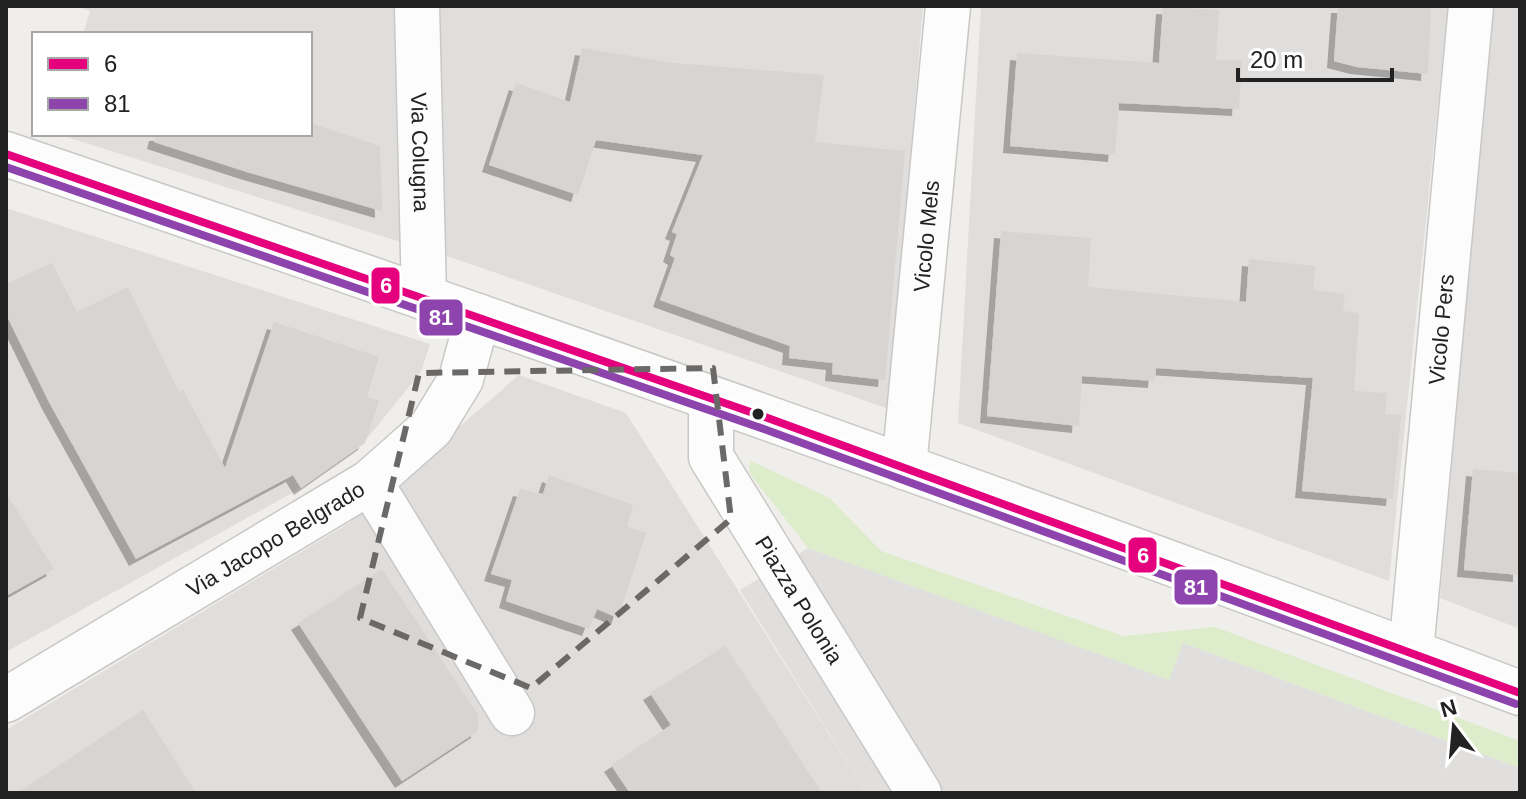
<svg xmlns="http://www.w3.org/2000/svg" width="1526" height="799" viewBox="0 0 1526 799" font-family="Helvetica,sans-serif">
<style>
.residential{fill:#dfdedc}
.grass{fill:#ddeccb}
.parking{fill:#e0dfde}
.building{fill:#d7d4d2;filter:url(#shadow)}
.lines{fill:none;stroke-linecap:round;stroke-linejoin:round}
.minor-casing{stroke:#c9c8c7;stroke-width:47}
.minor{stroke:#fdfcfc;stroke-width:44}
.bus-1-casing{stroke:#fff;stroke-width:14}
.bus-2-casing{stroke:#fff;stroke-width:14}
.bus-1{stroke:#e5007d;stroke-width:8}
.bus-2{stroke:#8e44ad;stroke-width:8}
.marked{fill:none;stroke:#6a6968;stroke-width:6;stroke-dasharray:16 10;stroke-linejoin:round}
.bus-dot{fill:#222;stroke:#fff;stroke-width:3}
.labels{text-anchor:middle;dominant-baseline:central;stroke-width:7;stroke-linejoin:round;paint-order:stroke}
.street-label{font-size:22px;fill:#222;stroke:#fff}
.line-badge{stroke:#fff;stroke-width:3}
.badge-label{font-size:22px;text-anchor:middle;font-weight:bold;fill:#fff}
</style>
<defs>
<filter id="shadow"><feDropShadow dx="-7" dy="7" stdDeviation="0" flood-color="#0004"/></filter>
</defs>
<rect width="100%" height="100%" fill="#f0eeeb"/>
<g class="residential">
<path d="M75,6H398L407,244L57,134H310V34H83L90,11Z"/>
<path d="M439,6H923L889,409L444,255Z"/>
<path d="M981,6H1448L1389,581L958,423Z"/>
<path d="M1492,6H1520V629L1440,598Z"/>
<path d="M6,208L430,344L421,372L365,441L301,488L6,652Z"/>
<path d="M519,375L626,413L866,793H6V730L349,523Z"/>
</g>
<path class="grass" d="M751,461L830,498L881,551L1124,636L1215,627L1520,741V768L1183,643L1170,681L808,548L751,475L749,468Z"/>
<path class="parking" d="M808,548L1169,680L1183,643L1520,768V793H866L740,590Z"/>
<g class="building">
<path d="M1338,6H1431L1428,74L1357,67L1334,61Z"/>
<path d="M1163,7L1219,10L1216,60H1242L1239,109L1119,103L1115,155L1010,146L1017,53L1159,63Z"/>
<path d="M582,48L673,63L824,75L815,142L905,151L885,380L832,374L833,363L789,358L790,346L660,300L675,258L670,255L677,234L672,232L703,155L596,140L578,195L489,165L516,83L570,102Z"/>
<path d="M310,123L380,146L382,211L247,172L154,142L156,134H310Z"/>
<path d="M1001,231L1091,238L1088,287L1246,302L1249,259L1315,266L1313,290L1345,294L1343,311L1359,313L1354,391L1387,393L1385,414L1401,415L1393,499L1302,491L1313,378L1156,368L1155,381L1082,376L1079,426L987,416Z"/>
<path d="M52,263L77,312L128,287L179,392L183,390L225,468L274,322L379,357L367,397L379,401L365,443L301,488L293,475L136,559L49,402L6,314V284Z"/>
<path d="M1473,469L1520,473V575L1464,570Z"/>
<path d="M549,475L633,505L627,526L646,533L618,618L597,609L589,629L506,601L512,580L491,574L520,489L543,494Z"/>
<path d="M6,493L54,569L6,596Z"/>
<path d="M382,569L478,715V731L402,781L298,623Z"/>
<path d="M725,646L773,718L822,793H630L611,765L671,725L650,693Z"/>
<path d="M143,710L196,793H17Z"/>
</g>
<g class="lines">
<defs>
<g id="minor">
<path id="s1" d="M417,6L424,296"/>
<path d="M6,154C513,326 1019,504 1520,693"/>
<path id="s2" d="M711,399V457L919,793"/>
<path id="s3" d="M904,467L948,6"/>
<path d="M370,482L512,713"/>
<path id="s4" d="M1411,652L1471,6"/>
<path id="s5" d="M6,700L370,482L431,428L461,379L478,316"/>
</g>
</defs>
<use href="#minor" class="minor-casing"/>
<use href="#minor" class="minor"/>
<defs>
<path id="bus-1" d="M6,154L765,417L1520,693"/>
<path id="bus-2" d="M6,167L761,428L1516,704"/>
</defs>
<use href="#bus-1" class="bus-1-casing"/>
<use href="#bus-2" class="bus-2-casing"/>
<use href="#bus-1" class="bus-1"/>
<use href="#bus-2" class="bus-2"/>
</g>
<path class="marked" d="M713,368L731,519L531,688L360,618L419,373Z"/>
<circle class="bus-dot" cx="758" cy="414" r="7"/>
<g class="labels">
<g class="street-label">
<text stroke="none"><textPath href="#s1" startOffset="146">Via Colugna</textPath></text>
<text stroke="none"><textPath href="#s3" startOffset="232">Vicolo Mels</textPath></text>
<text stroke="none"><textPath href="#s4" startOffset="324">Vicolo Pers</textPath></text>
<text stroke="none"><textPath href="#s5" startOffset="314">Via Jacopo Belgrado</textPath></text>
<text stroke="none"><textPath href="#s2" startOffset="226">Piazza Polonia</textPath></text>
</g>
</g>
<g class="line-badge">
<rect x="370" y="266" width="31" height="39" rx="8" fill="#e5007d"/>
<rect x="418" y="298" width="46" height="39" rx="8" fill="#8e44ad"/>
<rect x="1127" y="536" width="31" height="38" rx="8" fill="#e5007d"/>
<rect x="1173" y="568" width="46" height="38" rx="8" fill="#8e44ad"/>
</g>
<g class="badge-label">
<text x="386" y="293">6</text>
<text x="441" y="325">81</text>
<text x="1143" y="563">6</text>
<text x="1196" y="595">81</text>
</g>
<rect width="1526" height="799" fill="none" stroke="#222222" stroke-width="16"/>
<rect x="32" y="32" width="280" height="104" fill="#ffffff" stroke="#a7a7a7" stroke-width="2"/>
<rect x="48" y="58" width="40" height="12" fill="#e5007d" stroke="#a7a7a7" stroke-width="2"/>
<text x="104" y="72" font-size="24" fill="#222222">6</text>
<rect x="48" y="98" width="40" height="12" fill="#8e44ad" stroke="#a7a7a7" stroke-width="2"/>
<text x="104" y="112" font-size="24" fill="#222222">81</text>
<g transform="translate(1454 727) rotate(344)" stroke="#ffffff" stroke-width="6" paint-order="stroke">
<path d="M0-6L14 30L0 20L-14 30Z" fill="#222222"/>
<text y="-12" font-size="22" font-weight="bold" text-anchor="middle" fill="#222222">N</text>
</g>
<path d="M1238 68v12h154v-12" fill="none" stroke="#222222" stroke-width="4"/>
<text x="1250" y="68" font-size="24" fill="#222222" stroke="#ffffff" stroke-width="6" paint-order="stroke">20 m</text>
</svg>
